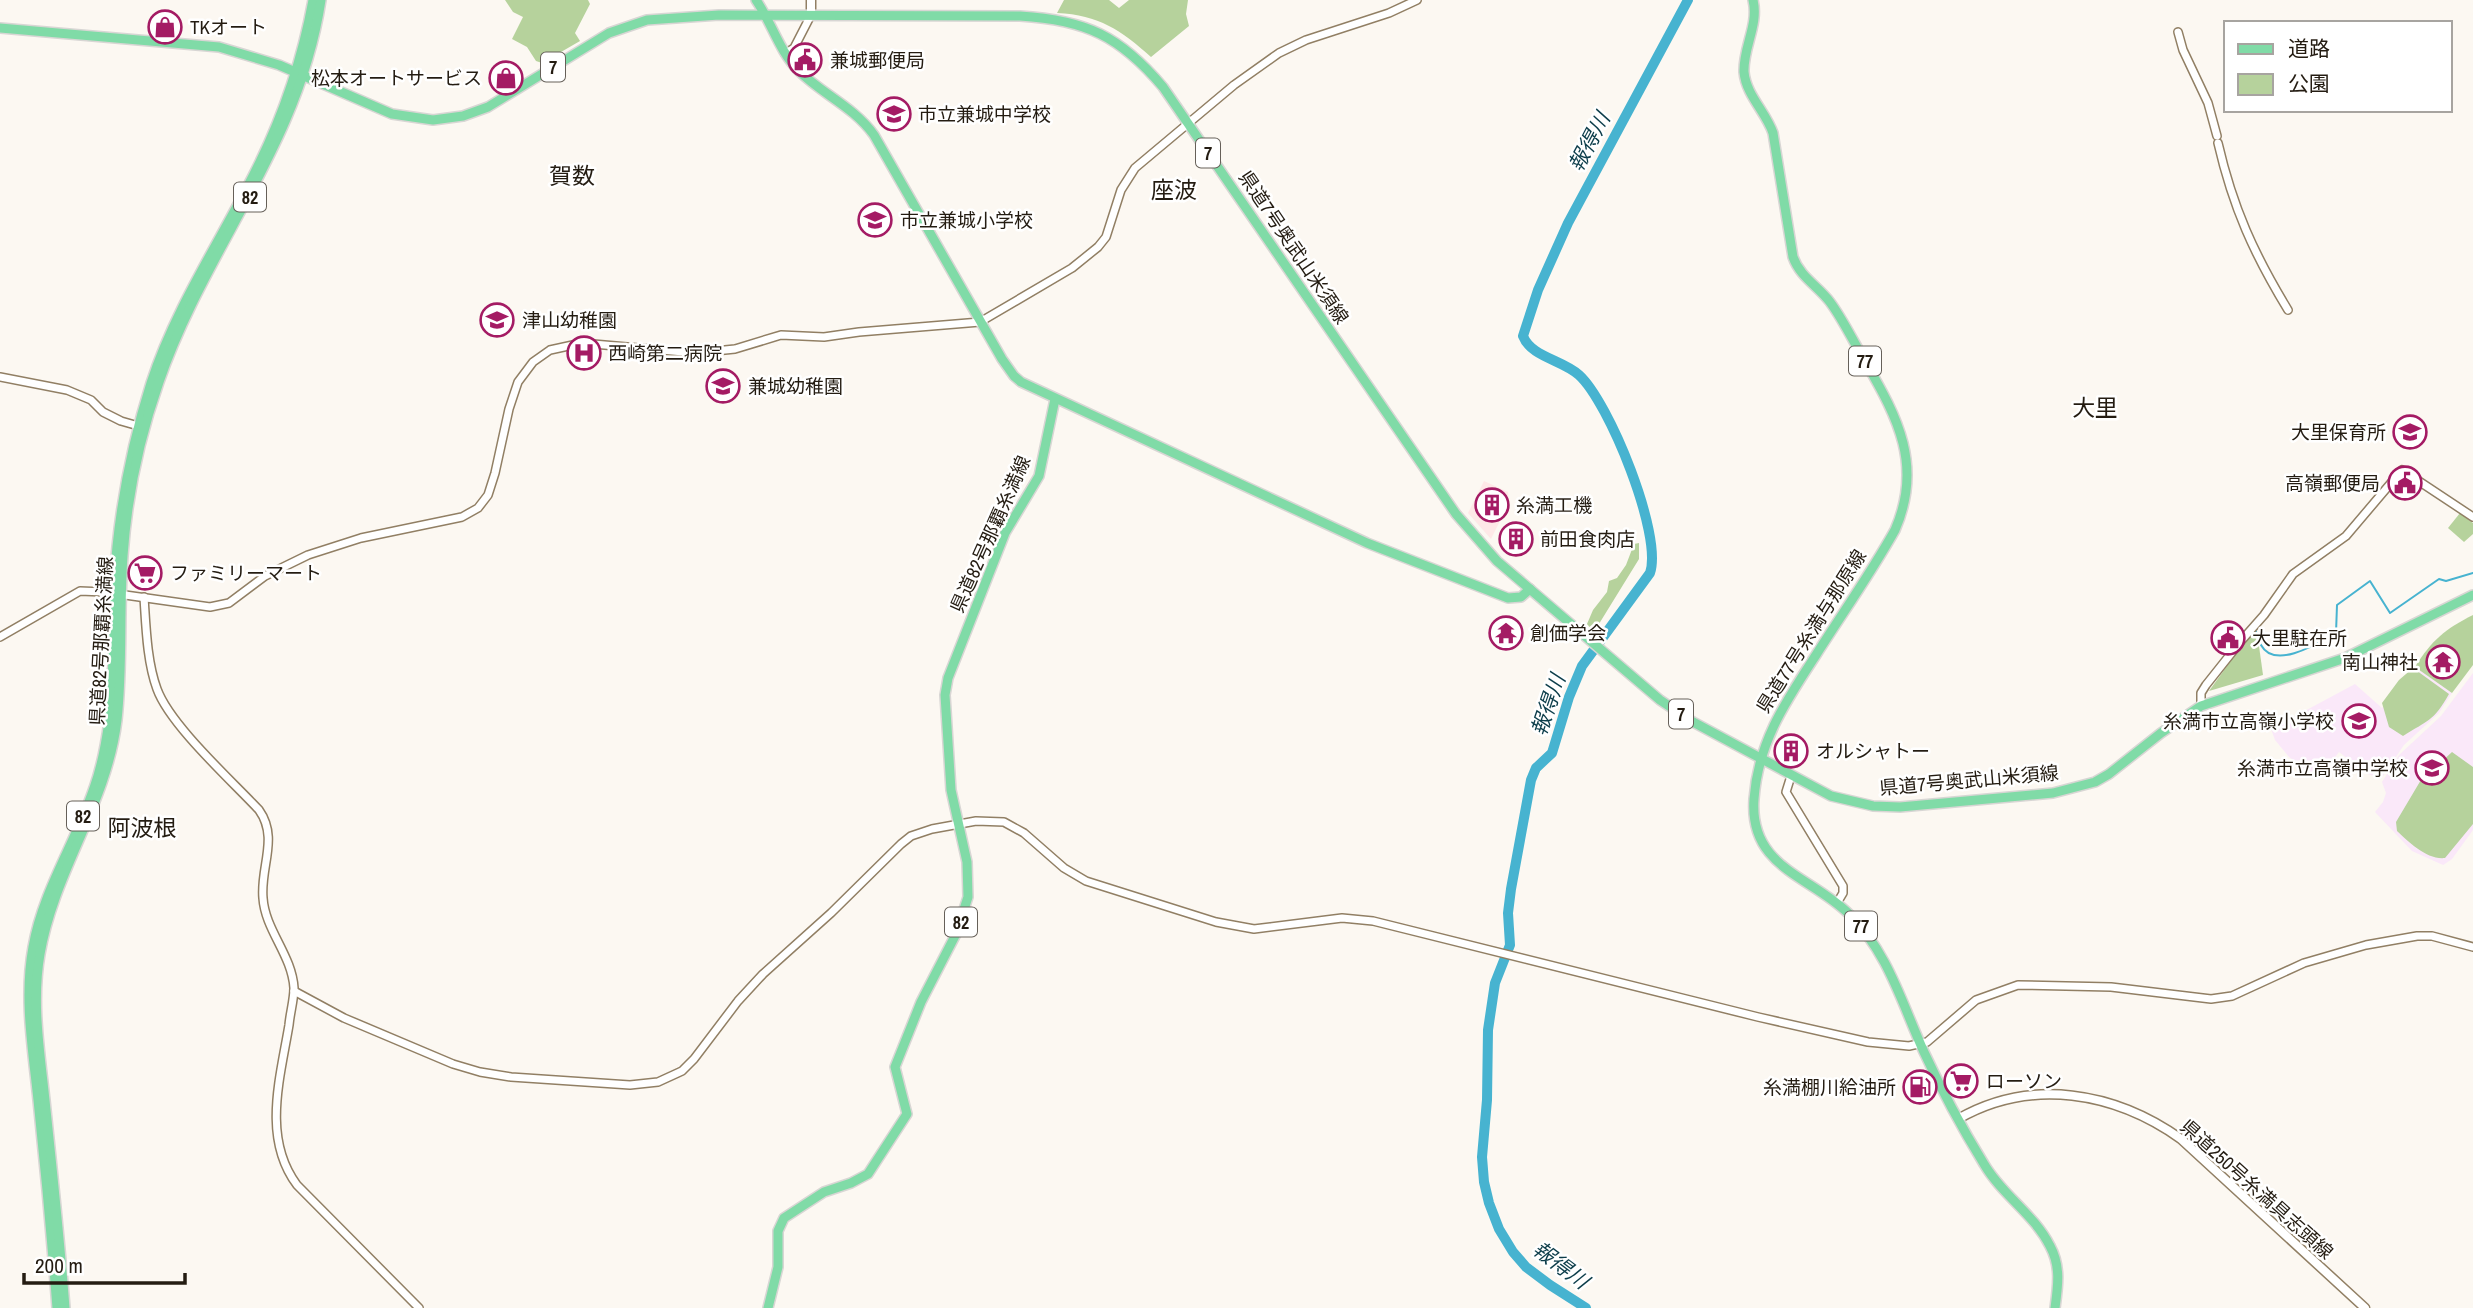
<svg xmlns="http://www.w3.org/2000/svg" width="2473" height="1308" viewBox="0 0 2473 1308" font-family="'Archivo Narrow','Noto Sans JP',sans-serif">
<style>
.industrial{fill:#fee8e7}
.education{fill:#fae8f9}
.green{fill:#b6d29c}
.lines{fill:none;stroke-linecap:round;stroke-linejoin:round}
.stream{stroke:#47b3d0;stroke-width:2}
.river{stroke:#47b3d0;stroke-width:10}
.tertiary-casing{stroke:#917f64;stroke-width:10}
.secondary-casing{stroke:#917f64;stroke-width:11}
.primary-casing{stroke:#d8d6d4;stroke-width:12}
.tertiary{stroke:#fff;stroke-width:7}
.secondary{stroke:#fff;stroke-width:8}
.primary{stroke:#80dba7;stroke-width:9}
.labels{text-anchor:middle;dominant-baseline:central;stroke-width:5;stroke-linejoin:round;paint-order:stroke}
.shield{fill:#fff;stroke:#666059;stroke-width:2}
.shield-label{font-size:18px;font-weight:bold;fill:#241c12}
.poi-label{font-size:19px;fill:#241c12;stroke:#fff;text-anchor:start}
.street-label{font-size:19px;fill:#241c12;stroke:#fff}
.water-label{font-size:21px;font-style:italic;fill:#0c3d4a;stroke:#fff}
.quarter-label{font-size:23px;fill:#241c12;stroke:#fff}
</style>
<rect width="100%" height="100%" fill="#fcf8f2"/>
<path class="industrial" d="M1484,481L1508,492L1509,503L1491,539L1468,513Z"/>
<g class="education">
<path d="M2415,667L2452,693L2439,713L2404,745L2381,779L2368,774L2339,752L2319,779L2289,757L2275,740L2271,729L2355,684L2382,708Z"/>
<path d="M2473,673V830L2452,859L2443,865L2412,851L2375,812L2383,802L2386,793L2382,782L2399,755L2441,716Z"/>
</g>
<g class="green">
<path d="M505,0H588L590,4L575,33L580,41L542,63L536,61L527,47L512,39L523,17L513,12Z"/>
<path d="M1064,0H1109L1119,8L1129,0H1188L1186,14L1189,26L1151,57C1121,30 1099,15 1057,13Z"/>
<path d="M2460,513L2473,523V534L2464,542L2448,528Z"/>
<path d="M1639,543V559L1594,632L1587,624L1593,610L1607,592L1609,581L1617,578L1626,565L1634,544Z"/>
<path d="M2473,615V665L2452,693L2415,667C2432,640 2445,629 2473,615Z"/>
<path d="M2253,630L2259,646L2263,675L2209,691Z"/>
<path d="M2413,668L2449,694C2433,722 2428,720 2403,736L2389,727L2382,703L2399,680Z"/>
<path d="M2452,752L2473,767V824L2445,858C2427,860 2409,842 2397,831L2396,822L2431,763L2437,766Z"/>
</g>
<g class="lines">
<path class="stream" d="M2255,629C2257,634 2258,640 2261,645C2275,671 2320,642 2336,633L2337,605L2370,581L2390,613L2439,579L2446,581L2473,573"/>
<path class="river" d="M1586,1308L1550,1285L1526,1267L1513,1252L1499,1229L1489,1203L1484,1182L1482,1157L1487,1100L1488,1030L1495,983L1510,945L1508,913L1511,889L1531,780L1536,768L1552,753L1569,697L1582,666L1650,573C1663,535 1609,402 1579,375C1563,360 1531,357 1523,336L1538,290L1568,223L1688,0"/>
<defs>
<g id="tertiary">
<path d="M2178,32L2183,50L2208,103L2217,136"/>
<path d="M785,54L794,48L811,15"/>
<path d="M2218,143C2233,208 2254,254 2288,310"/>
<path d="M0,377L67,390L91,400L103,412L121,421L142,427"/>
<path d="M144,597C146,627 147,662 157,689C170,725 231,780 259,810C279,838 260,867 263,898C265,930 292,955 294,988C294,1000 290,1013 289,1025C280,1079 262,1138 297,1185L419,1308"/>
<path d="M0,637L80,591L104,592L210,607L229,603L265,576L308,555L361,538L462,517L478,508L488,495L495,473L509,409L518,382L533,362L550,350L582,343L695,353L735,349L781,335L824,337L859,332L980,322L1072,268L1098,247L1106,237L1121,190L1135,168L1234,85L1279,53L1306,40L1389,13L1417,0"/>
<path d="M2201,706V693L2206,685L2241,641L2264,615L2293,574L2346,536L2402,470L2473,517"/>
<path d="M1791,776L1786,792L1843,886V893L1837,903"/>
<path d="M294,991L344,1018L453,1064L480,1072L511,1077L630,1085L658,1082L682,1071L694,1059L738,1001L763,974L831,913L901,844L911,836L932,829L976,821L1004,822L1024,833L1064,868L1086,881L1216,922L1254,929L1342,918L1373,921L1758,1017L1868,1042L1909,1046L1927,1042L1976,1000L2018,985L2111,987L2211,999L2232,996L2304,963L2366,945L2417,936H2432L2473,947"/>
</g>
<g id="secondary">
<path d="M811,15V0"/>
<path d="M1958,1119C2031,1077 2115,1092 2181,1139L2365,1308"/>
</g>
<g id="primary">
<path d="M756,0C772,23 779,51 799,71C822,94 854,107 874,135L1002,359L1014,376L1021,382L1367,543L1508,598L1521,597L1530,589"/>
<path d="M1753,0C1759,25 1743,47 1744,72C1746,95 1766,112 1773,133L1793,257C1800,277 1818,286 1830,302C1844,321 1854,343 1866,363C1898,418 1923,466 1895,530C1871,573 1842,614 1816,655C1786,701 1758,742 1754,799C1749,868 1811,876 1849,914C1888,952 1902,1004 1924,1052C1942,1091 1962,1128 1984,1164C2002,1195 2034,1214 2050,1246C2061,1266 2058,1286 2055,1308"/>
<path d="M0,28L219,47L279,65L392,114L433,120L463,116L488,107L609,33L647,20L719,15L1020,16C1086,20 1120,36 1163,87L1456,514L1497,561L1660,700L1693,722L1831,796L1873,806L1900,807L2053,793L2095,782L2109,774L2161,733L2201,706L2345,658L2473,595"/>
<path d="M57,1308C52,1242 46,1176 39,1110C34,1056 23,1001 33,947C43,890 76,842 94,788C102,766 106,743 109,721C115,676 112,629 114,584C118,515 130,449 151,383C175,309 219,243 254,174C282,119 302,61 313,0"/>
<path d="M65,1308C60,1242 53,1176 46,1110C41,1058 31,1006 40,954C54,871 107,804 117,720C123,666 119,611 123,556C127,497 139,439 159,382C205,248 299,146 321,0"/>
<path d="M768,1308L778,1267V1231L784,1218L824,1192L851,1183L868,1174L907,1114L895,1067L921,1002L956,934L968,897L967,862L951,790L945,695L948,678L1005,533L1039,476L1055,399"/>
</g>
</defs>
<use href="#tertiary" class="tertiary-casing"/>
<use href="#secondary" class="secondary-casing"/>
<use href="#primary" class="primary-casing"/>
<use href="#tertiary" class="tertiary"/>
<use href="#secondary" class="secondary"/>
<use href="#primary" class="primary"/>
</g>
<defs>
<symbol id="shop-ring" viewBox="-11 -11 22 22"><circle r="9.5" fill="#fff" stroke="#a41b64" stroke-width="1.5"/><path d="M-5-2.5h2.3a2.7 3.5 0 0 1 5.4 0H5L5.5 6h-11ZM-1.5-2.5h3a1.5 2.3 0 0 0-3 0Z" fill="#a41b64"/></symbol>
<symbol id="civic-ring" viewBox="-11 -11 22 22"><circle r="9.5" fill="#fff" stroke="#a41b64" stroke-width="1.5"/><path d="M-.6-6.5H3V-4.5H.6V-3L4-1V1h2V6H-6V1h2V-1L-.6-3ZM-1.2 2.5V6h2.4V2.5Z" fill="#a41b64"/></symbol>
<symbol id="school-ring" viewBox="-11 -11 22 22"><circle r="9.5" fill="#fff" stroke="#a41b64" stroke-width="1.5"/><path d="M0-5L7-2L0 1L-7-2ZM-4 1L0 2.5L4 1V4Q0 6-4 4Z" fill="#a41b64"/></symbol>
<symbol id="hospital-ring" viewBox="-11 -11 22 22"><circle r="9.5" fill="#fff" stroke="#a41b64" stroke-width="1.5"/><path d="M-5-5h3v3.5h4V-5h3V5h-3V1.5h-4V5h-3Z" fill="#a41b64"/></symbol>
<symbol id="building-ring" viewBox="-11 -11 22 22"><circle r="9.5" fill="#fff" stroke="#a41b64" stroke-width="1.5"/><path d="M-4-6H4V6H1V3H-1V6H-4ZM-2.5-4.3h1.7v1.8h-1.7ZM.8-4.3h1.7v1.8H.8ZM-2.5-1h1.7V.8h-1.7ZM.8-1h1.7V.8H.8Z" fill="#a41b64"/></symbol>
<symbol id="supermarket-ring" viewBox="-11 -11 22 22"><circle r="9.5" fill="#fff" stroke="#a41b64" stroke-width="1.5"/><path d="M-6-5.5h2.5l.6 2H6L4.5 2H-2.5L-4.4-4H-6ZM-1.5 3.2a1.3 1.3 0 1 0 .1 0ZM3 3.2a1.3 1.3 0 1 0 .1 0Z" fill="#a41b64"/></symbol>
<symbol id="temple-ring" viewBox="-11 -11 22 22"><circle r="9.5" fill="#fff" stroke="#a41b64" stroke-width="1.5"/><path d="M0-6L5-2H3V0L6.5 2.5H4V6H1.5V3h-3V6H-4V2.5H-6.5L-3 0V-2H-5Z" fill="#a41b64"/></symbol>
<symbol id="fuel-ring" viewBox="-11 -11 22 22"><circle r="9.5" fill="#fff" stroke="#a41b64" stroke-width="1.5"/><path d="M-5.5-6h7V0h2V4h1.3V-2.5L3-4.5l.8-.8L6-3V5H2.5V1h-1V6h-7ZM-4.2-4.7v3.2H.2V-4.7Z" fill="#a41b64"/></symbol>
</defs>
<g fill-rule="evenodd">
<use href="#shop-ring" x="146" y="8" width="38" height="38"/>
<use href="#civic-ring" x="786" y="41" width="38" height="38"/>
<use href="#shop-ring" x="487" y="59" width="38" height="38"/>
<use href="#school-ring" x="875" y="95" width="38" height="38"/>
<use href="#school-ring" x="856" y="201" width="38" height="38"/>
<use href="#school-ring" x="478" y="301" width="38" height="38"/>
<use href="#hospital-ring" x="565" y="334" width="38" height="38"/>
<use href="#school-ring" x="704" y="367" width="38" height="38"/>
<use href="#school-ring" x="2391" y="413" width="38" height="38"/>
<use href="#civic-ring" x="2386" y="464" width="38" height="38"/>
<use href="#building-ring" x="1473" y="486" width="38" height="38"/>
<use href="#building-ring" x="1497" y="520" width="38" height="38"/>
<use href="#supermarket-ring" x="126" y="554" width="38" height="38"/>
<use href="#temple-ring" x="1487" y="614" width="38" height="38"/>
<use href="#civic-ring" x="2209" y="619" width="38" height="38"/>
<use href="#temple-ring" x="2424" y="643" width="38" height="38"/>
<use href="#school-ring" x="2340" y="702" width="38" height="38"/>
<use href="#building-ring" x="1772" y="732" width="38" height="38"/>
<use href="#school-ring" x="2413" y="749" width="38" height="38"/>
<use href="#supermarket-ring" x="1942" y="1062" width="38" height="38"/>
<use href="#fuel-ring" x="1901" y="1068" width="38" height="38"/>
</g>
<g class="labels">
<g class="shield">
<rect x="541" y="52.5" width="24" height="29" rx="5"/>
<rect x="1196" y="138.5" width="24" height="29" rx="5"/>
<rect x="234" y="182.5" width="32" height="29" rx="5"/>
<rect x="1849" y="346.5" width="32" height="29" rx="5"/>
<rect x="1669" y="699.5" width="24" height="29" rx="5"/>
<rect x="67" y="801.5" width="32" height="29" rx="5"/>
<rect x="945" y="907.5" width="32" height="29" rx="5"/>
<rect x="1845" y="911.5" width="32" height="29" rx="5"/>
</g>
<g class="shield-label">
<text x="553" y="67">7</text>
<text x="1208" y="153">7</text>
<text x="250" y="197">82</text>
<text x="1865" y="361">77</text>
<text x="1681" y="714">7</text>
<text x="83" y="816">82</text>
<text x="961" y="922">82</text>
<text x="1861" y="926">77</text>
</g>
<g class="poi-label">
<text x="190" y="27">TKオート</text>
<text x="830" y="60">兼城郵便局</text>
<text x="482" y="78" text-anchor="end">松本オートサービス</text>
<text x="918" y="114">市立兼城中学校</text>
<text x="900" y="220">市立兼城小学校</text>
<text x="522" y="320">津山幼稚園</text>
<text x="608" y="353">西崎第二病院</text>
<text x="748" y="386">兼城幼稚園</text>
<text x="2386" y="432" text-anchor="end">大里保育所</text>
<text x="2380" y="483" text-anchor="end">高嶺郵便局</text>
<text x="1516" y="505">糸満工機</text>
<text x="1540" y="539">前田食肉店</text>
<text x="170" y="573">ファミリーマート</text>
<text x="1530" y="633">創価学会</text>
<text x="2252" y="638">大里駐在所</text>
<text x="2418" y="662" text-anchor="end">南山神社</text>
<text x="2334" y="721" text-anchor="end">糸満市立高嶺小学校</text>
<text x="1816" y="751">オルシャトー</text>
<text x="2408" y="768" text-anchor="end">糸満市立高嶺中学校</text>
<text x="1986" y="1081">ローソン</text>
<text x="1896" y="1087" text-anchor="end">糸満棚川給油所</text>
</g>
<g class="street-label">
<text transform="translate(1294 247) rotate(56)">県道7号奥武山米須線</text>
<text transform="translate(990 534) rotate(-66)">県道82号那覇糸満線</text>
<text transform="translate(1811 631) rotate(-58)">県道77号糸満与那原線</text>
<text transform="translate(101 641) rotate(-87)">県道82号那覇糸満線</text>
<text transform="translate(1969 780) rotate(-5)">県道7号奥武山米須線</text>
<text transform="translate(2257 1189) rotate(42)">県道250号糸満具志頭線</text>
</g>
<g class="water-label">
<text transform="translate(1589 142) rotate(-62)">報得川</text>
<text transform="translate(1548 705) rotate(-71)">報得川</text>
<text transform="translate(1561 1265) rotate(37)">報得川</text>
</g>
<g class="quarter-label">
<text x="572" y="175">賀数</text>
<text x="1174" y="189">座波</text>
<text x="2095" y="407">大里</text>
<text x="142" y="827">阿波根</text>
</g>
</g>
<rect x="2224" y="21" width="228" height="91" fill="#ffffff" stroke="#a7a4a0" stroke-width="2"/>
<rect x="2238" y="44" width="35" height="10" fill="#80dba7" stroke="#a7a4a0" stroke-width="2"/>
<text x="2288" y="56" font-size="21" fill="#241c12">道路</text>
<rect x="2238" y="74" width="35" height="21" fill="#b6d29c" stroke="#a7a4a0" stroke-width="2"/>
<text x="2288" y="91" font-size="21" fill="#241c12">公園</text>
<path d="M24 1273v10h161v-10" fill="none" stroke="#241c12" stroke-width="3.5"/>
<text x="35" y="1273" font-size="21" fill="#241c12" stroke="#ffffff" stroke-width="5" paint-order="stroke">200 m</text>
</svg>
